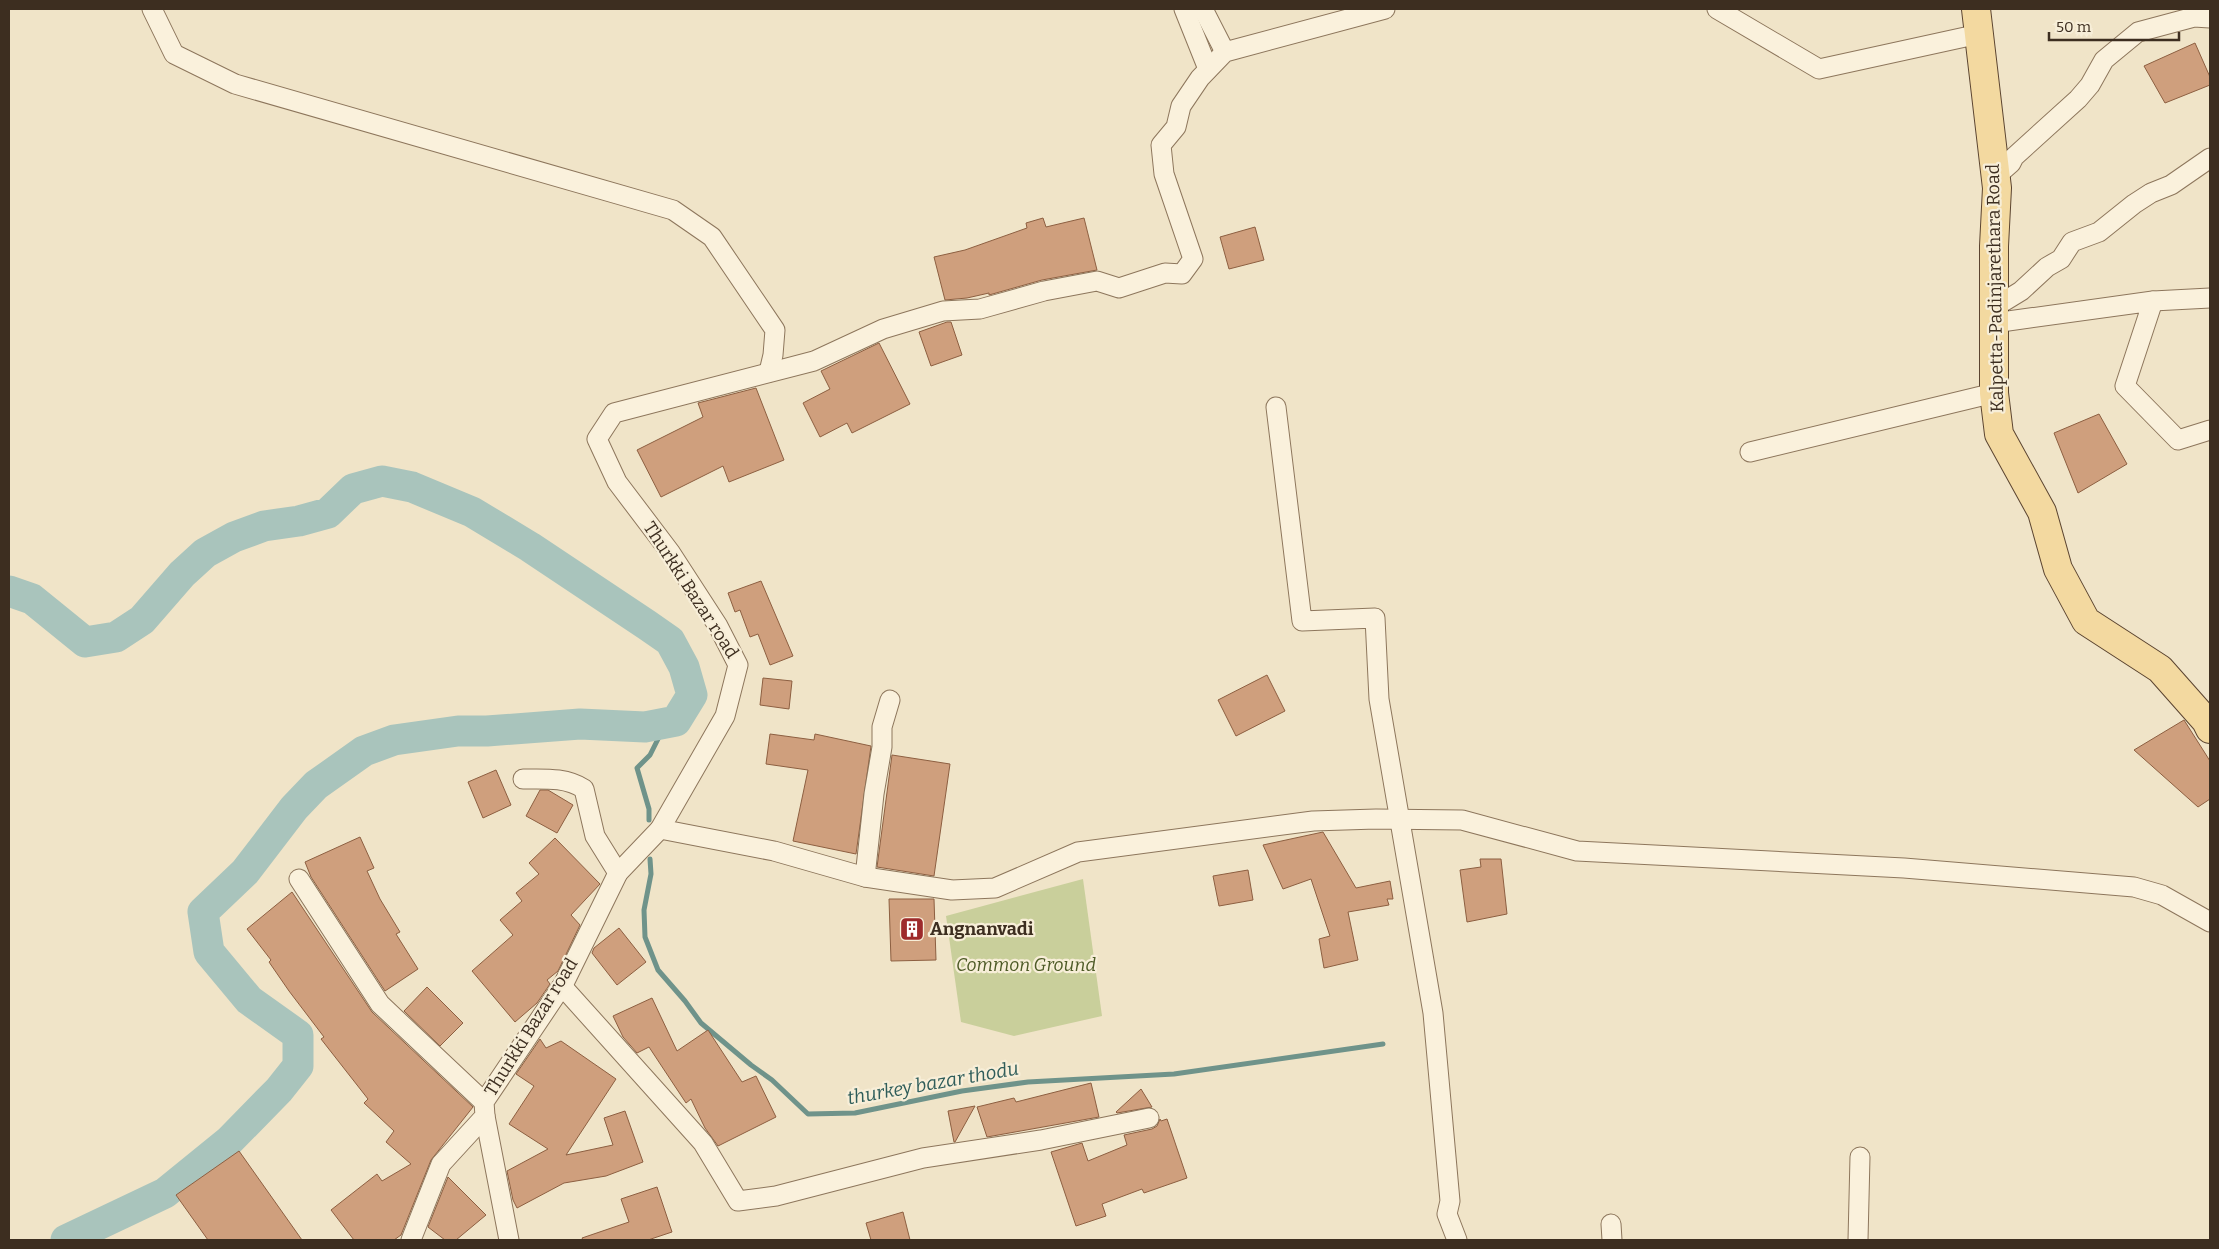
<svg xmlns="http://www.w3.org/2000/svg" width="2219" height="1249" viewBox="0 0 2219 1249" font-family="Bitter,serif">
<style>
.green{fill:#c9cf9b}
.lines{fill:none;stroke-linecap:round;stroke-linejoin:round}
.stream{stroke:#6f938a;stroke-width:5}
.river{stroke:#a9c4bc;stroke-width:31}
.building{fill:#cf9f7d;stroke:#8d5f41}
.minor-casing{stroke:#8d765c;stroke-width:21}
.primary-casing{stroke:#5b4430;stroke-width:30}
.minor{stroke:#faf1dc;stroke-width:19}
.primary{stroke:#f3d9a0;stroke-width:28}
.labels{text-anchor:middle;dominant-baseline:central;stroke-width:4.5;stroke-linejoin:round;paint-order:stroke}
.street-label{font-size:18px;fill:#3d2e20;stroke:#f7eed8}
.poi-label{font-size:18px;font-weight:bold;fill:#3d2e20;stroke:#f7eed8;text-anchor:start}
.park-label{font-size:18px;font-style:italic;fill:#4d5a26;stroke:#f7eed8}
.water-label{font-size:19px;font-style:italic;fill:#2f5d5a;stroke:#f7eed8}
</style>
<rect width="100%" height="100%" fill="#f0e4c8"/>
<path class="green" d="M1083,879L1102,1016L1014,1036L961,1022L946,916Z"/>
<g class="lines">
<g class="stream">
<path d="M649,820V809L637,768L650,755L666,723"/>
<path d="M650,859L651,874L644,910L645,937L658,970L685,1001L701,1023L751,1065L772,1080L808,1114L855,1113L962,1091L1028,1082L1174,1074L1383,1044"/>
</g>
<path class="river" d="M9,591L32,599L85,642L116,637L142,620L182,574L205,553L234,537L264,526L299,521L328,513L353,489L382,481L412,487L472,512L530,547L647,625L670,641L684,667L692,695L676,721L645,727L580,724L487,731H458L394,740L364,751L316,785L294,808L245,872L203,912L209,952L249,1000L298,1035V1066L279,1090L229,1141L165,1193L66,1240"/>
</g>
<g class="building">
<path d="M2195,43L2210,77V85L2165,103L2144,66Z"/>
<path d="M1043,218L1046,227L1084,218L1097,270L1042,280L989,295V293L967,298L945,300L934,257L965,250L1027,228L1026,223Z"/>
<path d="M1255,227L1264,260L1229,269L1220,237Z"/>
<path d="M947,322H951L962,355L931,366L919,332Z"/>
<path d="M879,343L910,404L852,433L847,423L820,437L803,403L830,389L821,371Z"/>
<path d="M756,388L784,460L729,482L723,466L661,497L637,450L703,417L698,403Z"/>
<path d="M2099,414L2127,464L2078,493L2054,433Z"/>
<path d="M761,581L793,656L770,665L758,634L750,637L740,610L735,612L728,593Z"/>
<path d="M1267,675L1285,711L1236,736L1218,700Z"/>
<path d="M763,678L792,681L789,709L760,705Z"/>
<path d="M2184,720L2210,761V799L2198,807L2134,750Z"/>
<path d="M770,734L814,740L815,734L871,746L856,854L793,841L808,770L766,764Z"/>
<path d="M892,755L950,764L934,876L877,867Z"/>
<path d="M496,770L511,805L483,818L468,782Z"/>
<path d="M540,790H548L573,805L557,833L526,816Z"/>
<path d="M1323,832L1356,888L1390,881L1393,899H1387L1389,905L1348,912L1358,960L1324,968L1319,939L1330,936L1311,879L1283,889L1263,845Z"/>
<path d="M360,837L374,868L367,871L380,899L400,932L396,934L418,969L385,991L311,877L305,862Z"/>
<path d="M555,838L600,884L571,915L580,925L558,971L547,980L550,984L537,1003L515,1022L472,971L513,935L500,920L522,901L516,893L539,874L529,863Z"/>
<path d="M1480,859H1501L1507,914L1467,922L1460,870L1481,867Z"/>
<path d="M1248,870L1253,900L1219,906L1213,876Z"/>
<path d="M292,892L372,1012L473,1107L431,1160L401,1235L394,1240H354L331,1210L377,1174L382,1181L411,1164L386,1142L394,1131L364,1103L368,1099L321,1039L324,1037L289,991L269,962L271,960L247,929Z"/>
<path d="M889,899H934L936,960L891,961Z"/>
<path d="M619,928L646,962L617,985L592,953L594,948Z"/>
<path d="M427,987L463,1023L440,1046L404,1011Z"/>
<path d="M652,998L677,1051L708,1030L742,1082L756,1076L776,1117L718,1146L705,1128L691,1099L686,1103L649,1047L637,1053L623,1037L613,1016Z"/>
<path d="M540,1039L546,1048L561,1041L616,1079L566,1155L613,1145L604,1118L625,1111L643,1162L606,1176L564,1183L517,1208L513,1200L507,1171L548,1149L509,1124L534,1086L516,1074Z"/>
<path d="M1091,1083L1099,1117L987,1137L977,1107L1014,1098L1016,1102Z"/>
<path d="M1141,1089L1152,1107L1117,1113L1116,1112Z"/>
<path d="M975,1106L955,1142H954L948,1111Z"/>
<path d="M1160,1119L1161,1121L1167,1119L1187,1178L1144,1193L1142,1189L1102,1204L1106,1216L1076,1226L1051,1152L1082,1143L1088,1161L1127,1145L1124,1135L1152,1129L1157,1126Z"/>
<path d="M239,1151L302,1240H208L176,1195Z"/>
<path d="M448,1177L486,1215L456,1240H445L428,1227Z"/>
<path d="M657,1187L672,1232L648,1240H583L582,1238L629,1222L621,1199Z"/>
<path d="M903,1212L910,1240H871L866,1223Z"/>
</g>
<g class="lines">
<defs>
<g id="minor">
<path d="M152,9L174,54L235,84L673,210L712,237L775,330L773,355L769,372"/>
<path d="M1184,9L1208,69"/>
<path d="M1203,9L1225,52"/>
<path d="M1717,9L1819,69L1979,34"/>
<path d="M1995,177L2011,163L2014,157L2078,99L2090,85L2104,60L2138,32L2194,17L2210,18"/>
<path d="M2153,301L2210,298"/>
<path d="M1994,304L2003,302L2021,291L2047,267L2061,259L2072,242L2099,232L2134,204L2151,193L2171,185L2210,158"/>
<path d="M1994,323L2153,301L2125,386L2178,440L2210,430"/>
<path d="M1276,407L1302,621L1375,618L1379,699L1433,1013L1450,1201L1447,1214L1457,1240"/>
<path d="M1750,452L1994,393"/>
<path d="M523,779C544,779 566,777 584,789L595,836L618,873"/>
<path d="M660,829L774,851L865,877L952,890L995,888L1078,852L1313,821L1376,819L1462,820L1577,851L1904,868L2134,887L2162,895L2210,922"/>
<path d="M865,877L874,794L882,747V727L890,700"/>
<path d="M299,879L380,1004L484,1102"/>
<path d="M562,986L703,1143L738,1201L776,1196L923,1158L1041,1140L1149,1118"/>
<path d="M485,1116L509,1240"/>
<path d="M1611,1224L1612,1240"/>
<path d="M411,1240L441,1164L485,1116L484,1102L564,983L618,873L660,829L725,716L738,665L718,626L670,552L617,482L597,439L614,413L814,361L883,329L943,311L980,309L1044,291L1097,281L1119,288L1165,273L1182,274L1193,259L1164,174L1161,145L1176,127L1181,106L1200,78L1225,52L1385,9"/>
<path d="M1858,1240L1860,1157"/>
</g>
<path id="primary" d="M1976,9L1997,188L1994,246V393L1999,434L2042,512L2058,569L2086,621L2160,669L2206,721L2210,729"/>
</defs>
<use href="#minor" class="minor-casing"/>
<use href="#primary" class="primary-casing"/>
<use href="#minor" class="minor"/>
<use href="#primary" class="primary"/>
</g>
<defs>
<symbol id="building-square" viewBox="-11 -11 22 22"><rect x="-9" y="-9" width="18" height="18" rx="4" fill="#9e2a2b" stroke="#f7eed8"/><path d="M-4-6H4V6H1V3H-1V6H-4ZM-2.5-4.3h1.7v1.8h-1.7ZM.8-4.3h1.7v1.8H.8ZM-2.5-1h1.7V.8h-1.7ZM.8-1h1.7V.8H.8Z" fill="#fff"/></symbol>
</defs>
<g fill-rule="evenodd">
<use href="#building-square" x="898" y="915" width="28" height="28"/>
</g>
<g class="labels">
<g class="street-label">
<text transform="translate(1995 288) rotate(-91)">Kalpetta-Padinjarethara Road</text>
<text transform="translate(691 590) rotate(57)">Thurkki Bazar road</text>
<text transform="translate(531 1027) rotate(-58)">Thurkki Bazar road</text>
</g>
<g class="poi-label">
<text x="930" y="929">Angnanvadi</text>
</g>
<g class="park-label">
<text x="1026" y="965">Common Ground</text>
</g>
<g class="water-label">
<text transform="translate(933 1083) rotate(-10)">thurkey bazar thodu</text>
</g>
</g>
<rect width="2219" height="1249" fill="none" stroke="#3d2e20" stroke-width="20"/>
<path d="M2049 32v8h130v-8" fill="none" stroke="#3d2e20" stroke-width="2.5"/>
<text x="2056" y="32" font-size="15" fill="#3d2e20" stroke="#f7eed8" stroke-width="4" paint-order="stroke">50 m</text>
</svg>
